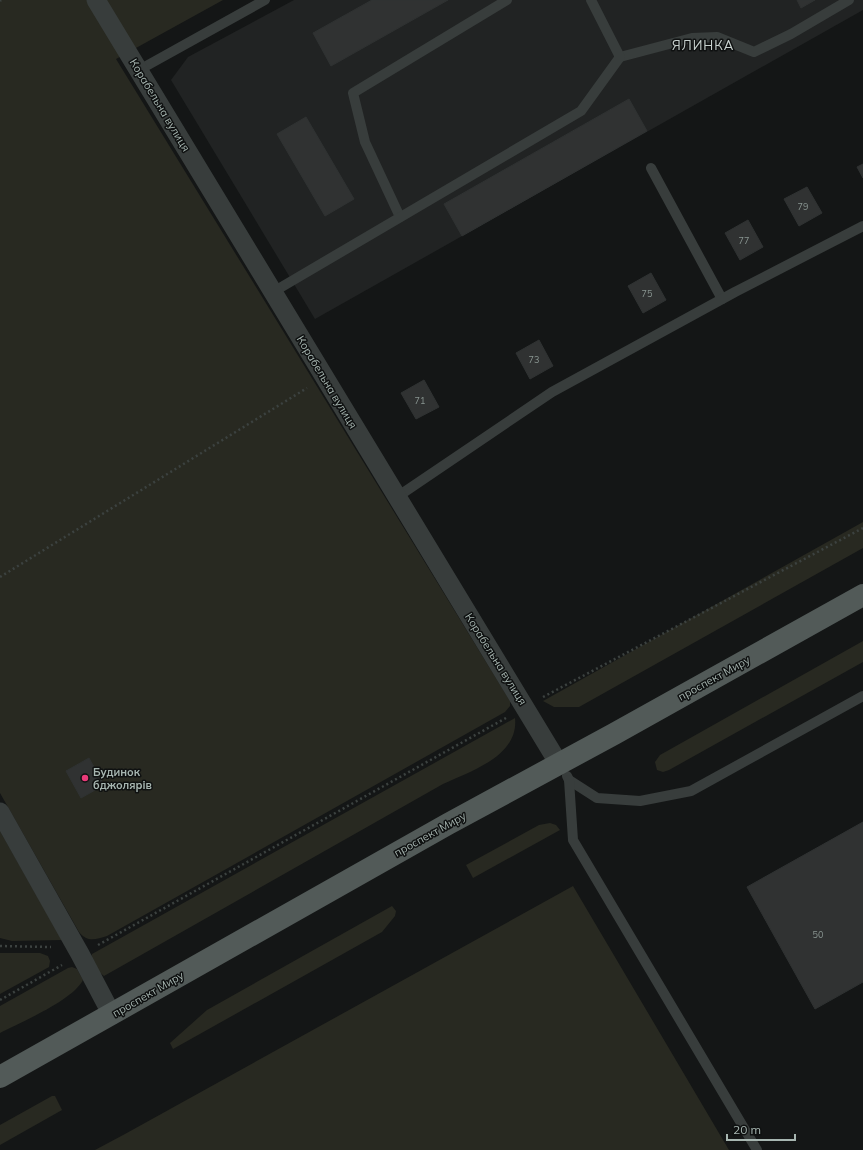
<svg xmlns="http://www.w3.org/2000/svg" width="863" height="1150" viewBox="0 0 863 1150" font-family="Mulish,sans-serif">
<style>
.built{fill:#212323}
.green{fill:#282921}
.building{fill:#303232;stroke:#2f3232}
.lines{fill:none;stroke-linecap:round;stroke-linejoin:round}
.path{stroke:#3c4240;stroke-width:2.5;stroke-dasharray:2 3;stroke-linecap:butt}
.lane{stroke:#383d3c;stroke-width:10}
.street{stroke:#383d3c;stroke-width:19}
.primary{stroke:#525a58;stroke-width:22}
.poi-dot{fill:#e93a79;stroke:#0f1111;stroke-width:1.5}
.labels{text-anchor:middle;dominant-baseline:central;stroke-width:3;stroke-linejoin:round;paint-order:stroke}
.number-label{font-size:9px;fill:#899591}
.street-label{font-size:11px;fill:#a7b6b1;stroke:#0f1111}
.poi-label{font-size:11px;font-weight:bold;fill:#a7b6b1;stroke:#0f1111;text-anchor:start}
.quarter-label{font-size:13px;letter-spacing:1px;fill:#c8d2cf;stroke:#0f1111}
</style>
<rect width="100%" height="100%" fill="#141616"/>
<path class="built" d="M294,0H863V10L315,319L171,80L188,57Z"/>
<g class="green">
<path d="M0,0H223L116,59L510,701V706L505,712L107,936C96,939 88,943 79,932L0,793Z"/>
<path d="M863,522V548L579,707H554L543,701Z"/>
<path d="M863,641V662L669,770L663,772L657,770L655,762L660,755Z"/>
<path d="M515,718C519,756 471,771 443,784L104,976L99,972L91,957L92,954Z"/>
<path d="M550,823L556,825L560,830L473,878L466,865L539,825Z"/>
<path d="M0,831L62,940L12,941L0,938Z"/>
<path d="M573,886L729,1150H95L125,1134Z"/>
<path d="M392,906L396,911L395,916L382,932L173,1049L170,1043L207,1010Z"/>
<path d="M0,953H40L48,956L50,961L49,967L0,994Z"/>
<path d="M72,967L77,969L83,980C72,1001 21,1022 0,1033V1006L68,968Z"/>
<path d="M52,1096H55L62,1110L0,1145V1125Z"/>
</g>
<g class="building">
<path d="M372,0H448L331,66L313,33Z"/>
<path d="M797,0H815L801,8Z"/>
<path d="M629,99L647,131L462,236L444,204Z"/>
<path d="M306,117L354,199L325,216L277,134Z"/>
<path d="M863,164V178L857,167Z"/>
<path d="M807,187L822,213L799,226L784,199Z"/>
<path d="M748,220L763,247L740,260L725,233Z"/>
<path d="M651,273L666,300L643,313L628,286Z"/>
<path d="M539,340L553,366L530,379L516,353Z"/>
<path d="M424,380L439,407L416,419L401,393Z"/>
<path d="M89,758L104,785L81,798L66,771Z"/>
<path d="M863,822V982L815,1009L747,887Z"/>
</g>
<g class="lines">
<g class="path">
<path d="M0,1L1,0"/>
<path d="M0,577L307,388"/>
<path d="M543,697L863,528"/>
<path d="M98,945L506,718"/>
<path d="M0,946L51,947"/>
<path d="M0,1000L62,965"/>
</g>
<g class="lane">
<path d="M620,57L692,38L717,37L754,52L791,34L849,0"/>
<path d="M139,70L265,0"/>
<path d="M651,168L722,299"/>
<path d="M400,217L365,142L353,93L507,0"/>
<path d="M273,292L581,111L620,57L591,0"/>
<path d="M397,497L552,392L735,292L863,226"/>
<path d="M567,776L569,780L597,798L640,801L691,791L863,696"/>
<path d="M569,780L573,840L757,1150"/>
</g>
<g class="street">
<path d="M96,0L559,764"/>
<path d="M0,812L80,954L112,1015"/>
</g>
<path class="primary" d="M0,1077L448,824L614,734L863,595"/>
</g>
<circle class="poi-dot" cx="85" cy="778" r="4"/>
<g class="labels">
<g class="number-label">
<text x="803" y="206">79</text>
<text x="744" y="240">77</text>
<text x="647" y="293">75</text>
<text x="534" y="359">73</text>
<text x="420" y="400">71</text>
<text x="818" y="934">50</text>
</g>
<g class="street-label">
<text transform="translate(160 105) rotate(59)">Корабельна вулиця</text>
<text transform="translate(327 382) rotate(59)">Корабельна вулиця</text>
<text transform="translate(496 659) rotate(58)">Корабельна вулиця</text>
<text transform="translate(714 678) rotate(-29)">проспект Миру</text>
<text transform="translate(430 834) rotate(-29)">проспект Миру</text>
<text transform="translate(148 994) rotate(-30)">проспект Миру</text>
</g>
<g class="poi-label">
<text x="93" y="772">Будинок<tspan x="93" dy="13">бджолярів</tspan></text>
</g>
<g class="quarter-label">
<text x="703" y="45">ЯЛИНКА</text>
</g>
</g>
<path d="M727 1134v6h68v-6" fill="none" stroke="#a7b6b1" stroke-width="2"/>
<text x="733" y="1134" font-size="12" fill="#a7b6b1" stroke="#0f1111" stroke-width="3" paint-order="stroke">20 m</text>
</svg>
